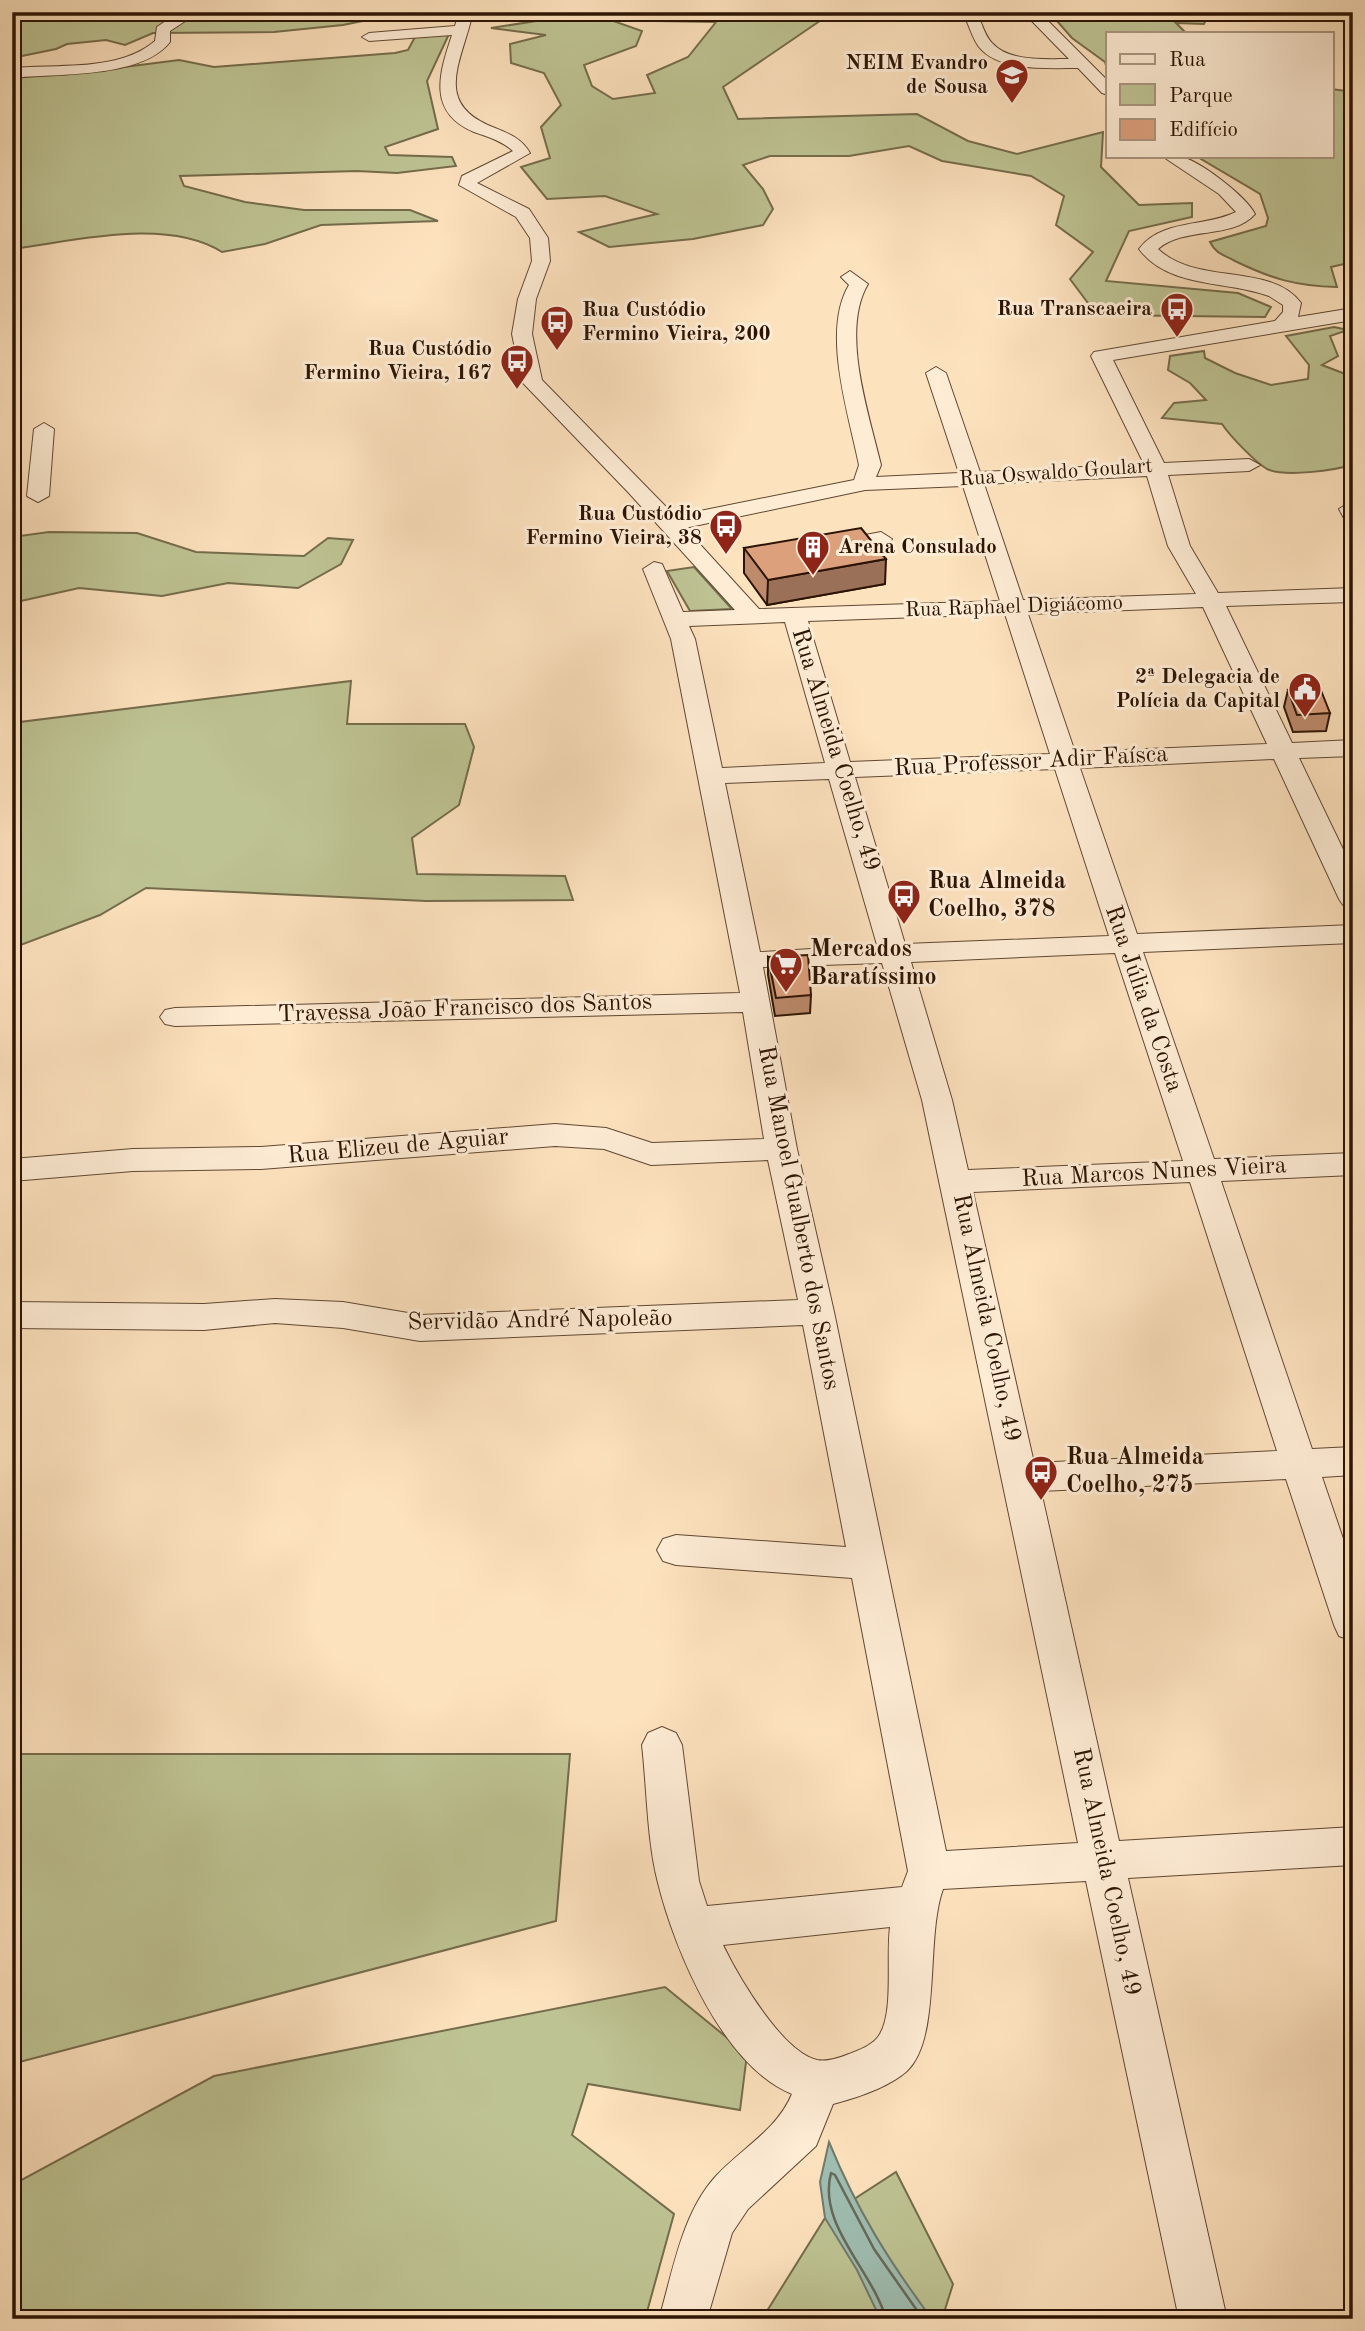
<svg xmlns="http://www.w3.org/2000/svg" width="1365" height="2331" viewBox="0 0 1365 2331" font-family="'Old Standard TT',serif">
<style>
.green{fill:#bec393;stroke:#756c4b;stroke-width:2}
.water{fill:#9fbeb2;stroke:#717a6c;stroke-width:2}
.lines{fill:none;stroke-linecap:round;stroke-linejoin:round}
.shore{stroke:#66695a;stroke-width:2.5}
.minor-casing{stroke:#604832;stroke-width:2}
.minor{fill:#feecd5;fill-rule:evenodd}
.wall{fill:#bd8a6c;stroke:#2c1403;stroke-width:2}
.shaded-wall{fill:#9a7058;stroke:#2c1403;stroke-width:2}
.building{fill:#dca07d;stroke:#2c1403;stroke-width:2}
.labels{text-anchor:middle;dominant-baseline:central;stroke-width:6;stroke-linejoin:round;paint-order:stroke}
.far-poi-label{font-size:21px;font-weight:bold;fill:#2c1403;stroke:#feecd5;text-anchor:end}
.far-street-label{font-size:21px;fill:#2c1403;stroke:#feecd5}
.street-label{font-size:24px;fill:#2c1403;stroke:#feecd5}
.poi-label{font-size:24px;font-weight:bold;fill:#2c1403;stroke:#feecd5;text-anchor:start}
</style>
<rect width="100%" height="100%" fill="#fde2be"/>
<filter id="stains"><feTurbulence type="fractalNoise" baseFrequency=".00286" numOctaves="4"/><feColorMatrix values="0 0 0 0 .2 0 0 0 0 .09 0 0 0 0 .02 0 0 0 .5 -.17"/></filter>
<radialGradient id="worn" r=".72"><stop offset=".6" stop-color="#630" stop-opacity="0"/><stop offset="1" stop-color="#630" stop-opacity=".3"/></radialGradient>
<g class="green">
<path d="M12,12H311L314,16L353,12L392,15L343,25L274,32L153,33L125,45L106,40L67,44L56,49L12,58Z"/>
<path d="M556,12H588L642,31L636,46L584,65L592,86L613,99L655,93L647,75L688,57L716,22L656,21L652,12L830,14L723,87L738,119L917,114L968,141L1017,154L1103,132L1101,167L1139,205L1192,203V217L1129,231L1106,281L1238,293L1271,307L1265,317L1097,315L1070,279L1093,252L1056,225L1064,196L1031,176L942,161L909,146L849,156H770L743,165L763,189L773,209L763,225L693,239L609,247L579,232L657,214L605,196L547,199L521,167L550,158L541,127L561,105L544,73L511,63L510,44L546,35L491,28L556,18Z"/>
<path d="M1049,12H1209L1204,24L1176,23L1185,32L1199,33H1108V72L1105,62L1072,38Z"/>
<path d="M449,34L427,81L438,129L385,147L389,155L452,157L456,166L397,173L357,171L180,176L184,186L245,202L304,210H410L438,221L321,225L265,244L222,252C166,217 75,241 12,249V74L61,75L179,60L214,67L395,53L408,50L415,37Z"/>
<path d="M1332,89L1353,92V262L1331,267L1337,287C1296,286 1272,279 1235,261C1224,255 1216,254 1210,242L1266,226L1268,218L1260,194L1196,156H1332Z"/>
<path d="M1334,327L1348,330L1330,336L1338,356L1322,365L1353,377V464C1335,471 1284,477 1267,469C1255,462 1230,436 1222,424L1162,418L1174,403L1206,400L1190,383L1168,370L1170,356L1204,351L1205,358L1235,373L1271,385L1308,379L1309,365L1286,336Z"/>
<path d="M49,532L137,533L196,552L304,556L328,538L353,540L341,564L298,588L228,583L162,596L79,588L12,603V537Z"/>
<path d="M694,567L732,609L690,611L667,571Z"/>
<path d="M351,681L347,724H465L474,747L459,805L412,838L417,874L565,876L573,900L426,901L146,888L100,915L18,946L12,943V723Z"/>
<path d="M12,1754H570L556,1921L12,2064Z"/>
<path d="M665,1987L747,2054L740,2110L588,2084L572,2135L674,2214L645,2319H12V2185L214,2076Z"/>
<path d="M896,2172L953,2284L942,2319H762L825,2218Z"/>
</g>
<path class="water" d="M829,2142C857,2210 888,2260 932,2319L879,2316L857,2270L825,2218L820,2182Z"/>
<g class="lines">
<path class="shore" d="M886,2319C873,2271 817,2225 831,2173L835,2175L874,2249L923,2319"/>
<defs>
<g id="minor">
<path d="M179,12H199L170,31V42C141,79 56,73 12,78V68C57,64 119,72 155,41L157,27Z"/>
<path d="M459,12H473C462,62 431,104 495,128C510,134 522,139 530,153L477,183L529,209L548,238L550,261L536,299L532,334L542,380L675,516L854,480L859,465C849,415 821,331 849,285L841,277L850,271L868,284C840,331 869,414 881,465L876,477L959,473L926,373L936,367L946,373L980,472L1144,464L1091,356L1094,352L1275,321L1283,312V305L1269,296C1226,280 1169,289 1139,249C1161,219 1206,227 1236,212L1219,194L1162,156C1167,156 1174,155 1179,156C1199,160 1246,196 1255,214C1232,240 1184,226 1158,249C1197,286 1270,262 1301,303L1298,317L1353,308V320L1113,360L1164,463L1249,459L1260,465L1249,471L1168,475L1190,546L1218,593L1353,588V602L1226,606L1292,743L1353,740V756L1299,758L1353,870V907L1343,905L1339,899L1274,759L1080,768L1137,934L1353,925V943L1143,952L1214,1159L1353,1153V1175L1221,1181L1312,1449L1353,1447V1475L1322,1477L1353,1568V1641L1339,1636L1334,1625L1286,1479L1041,1491L1119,1841L1353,1827V1865L1128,1878L1227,2319H1179L1086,1881L943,1889C925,1939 942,2037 907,2071C889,2087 856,2098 833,2104L816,2146L748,2209L732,2233L707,2319H659C673,2271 682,2213 716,2176C742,2148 777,2130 792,2094C723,2066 675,1951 658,1883C647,1841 647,1789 642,1745L648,1733L662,1727L676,1733L682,1745L699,1881L707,1906L902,1887L908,1871L852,1578L676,1565L663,1561L657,1550L663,1539L676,1535L846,1547L803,1325L420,1341L343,1328L275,1323L204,1330L12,1328V1302L204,1304L275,1299L343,1302L420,1315L798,1300L768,1160L651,1165L604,1149L555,1146L261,1169L133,1171L12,1181V1159L133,1149L261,1147L555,1124L606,1128L652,1143L764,1139L743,1012L175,1026L165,1024L160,1017L165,1010L175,1008L740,993L671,639L643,569L654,562L662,564L683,612L735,610L628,492L522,382L512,334L518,299L532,261L530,238L516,217L459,185L462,176L513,151C502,141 488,137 474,132C427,112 439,74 452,35L369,41L362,37L369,33L455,26ZM1147,476L1168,546L1196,594L1023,600L984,484ZM963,486L1000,601L759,609L685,528L865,490ZM1203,607L1267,744L1075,752L1028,614ZM1005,614L1050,754L850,762L808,621ZM785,622L825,763L722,768L695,639L689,626ZM1055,769L1109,936L905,944L855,777ZM829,779L877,945L760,952L725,783ZM1115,953L1183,1161L968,1170L952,1100L911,962ZM882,963L922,1100L1078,1843L946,1851L834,1312L797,1149L763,967ZM1190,1182L1277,1451L1034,1463L973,1192ZM890,1927C886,1957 894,2010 880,2034C874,2045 859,2050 849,2054C839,2058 827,2062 817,2060C782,2052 738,1976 723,1945Z"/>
<path d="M962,12H976C982,22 984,35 992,43C1009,62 1045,59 1069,59L1023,12H1039L1108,81V95L1102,93L1078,68C1048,68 999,72 979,47C971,36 969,23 962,12Z"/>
<path d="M1324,12H1344L1353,16V26Z"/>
<path d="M44,423L54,429L49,496L38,502L27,496L34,429Z"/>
<path d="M1350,502L1353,503V522L1345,520L1339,509Z"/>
<path d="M881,532L892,539L889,544L831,555L820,548L823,543Z"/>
</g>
</defs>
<use href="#minor" class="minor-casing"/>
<use href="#minor" class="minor"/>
</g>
<g class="wall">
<path d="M744,548L885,584L767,605L744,573Z"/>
<path d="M1288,690L1330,713L1326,731L1293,732L1284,707Z"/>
<path d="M768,957L811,995L810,1013L775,1016L768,975Z"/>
</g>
<path class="shaded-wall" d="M886,559L885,584L767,605L768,580Z"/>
<g class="building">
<path d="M861,528L886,559L768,580L744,548Z"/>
<path d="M1320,688L1330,713L1297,715L1288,690Z"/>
<path d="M808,955L811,995L776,998L768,957Z"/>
</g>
<defs>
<symbol id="school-pin" viewBox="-11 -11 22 30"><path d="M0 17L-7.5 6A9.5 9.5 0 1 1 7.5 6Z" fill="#8f2418" stroke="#feecd5"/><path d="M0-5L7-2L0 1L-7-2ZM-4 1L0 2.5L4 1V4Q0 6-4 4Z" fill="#fff"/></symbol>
<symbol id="bus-pin" viewBox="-11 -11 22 30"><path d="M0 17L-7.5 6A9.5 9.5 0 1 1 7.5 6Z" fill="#8f2418" stroke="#feecd5"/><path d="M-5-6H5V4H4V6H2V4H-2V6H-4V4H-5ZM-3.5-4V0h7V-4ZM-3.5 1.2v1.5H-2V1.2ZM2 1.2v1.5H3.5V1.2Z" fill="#fff"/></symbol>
<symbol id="building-pin" viewBox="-11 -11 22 30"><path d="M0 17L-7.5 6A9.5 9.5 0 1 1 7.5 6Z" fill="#8f2418" stroke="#feecd5"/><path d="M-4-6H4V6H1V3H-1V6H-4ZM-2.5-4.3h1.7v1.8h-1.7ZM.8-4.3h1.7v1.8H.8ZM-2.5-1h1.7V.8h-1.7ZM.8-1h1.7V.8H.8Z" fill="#fff"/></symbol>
<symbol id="civic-pin" viewBox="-11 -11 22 30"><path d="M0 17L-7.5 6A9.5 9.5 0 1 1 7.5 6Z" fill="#8f2418" stroke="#feecd5"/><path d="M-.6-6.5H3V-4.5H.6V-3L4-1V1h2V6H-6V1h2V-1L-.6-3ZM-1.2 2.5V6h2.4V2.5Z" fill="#fff"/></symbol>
<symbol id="supermarket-pin" viewBox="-11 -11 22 30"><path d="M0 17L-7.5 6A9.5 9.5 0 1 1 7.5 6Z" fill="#8f2418" stroke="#feecd5"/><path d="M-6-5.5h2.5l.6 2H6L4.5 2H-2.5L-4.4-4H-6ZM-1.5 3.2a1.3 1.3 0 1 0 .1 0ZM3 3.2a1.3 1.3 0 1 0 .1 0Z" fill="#fff"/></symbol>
</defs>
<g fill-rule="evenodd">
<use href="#school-pin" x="993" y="56" width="38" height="52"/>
<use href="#bus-pin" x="1158" y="290" width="38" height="52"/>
<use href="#bus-pin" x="538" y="303" width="38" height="52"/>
<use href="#bus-pin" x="498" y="342" width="38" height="52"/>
<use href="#bus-pin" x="707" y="507" width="38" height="52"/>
<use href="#building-pin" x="794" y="528" width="38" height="52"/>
<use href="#civic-pin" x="1286" y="670" width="38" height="52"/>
<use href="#bus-pin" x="885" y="877" width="38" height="52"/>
<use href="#supermarket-pin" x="767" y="945" width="38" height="52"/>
<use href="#bus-pin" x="1022" y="1453" width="38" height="52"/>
</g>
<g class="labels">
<g class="far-poi-label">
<text x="988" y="63">NEIM Evandro<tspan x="988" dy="24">de Sousa</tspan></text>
<text x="1152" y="309">Rua Transcaeira</text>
<text x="582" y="310" text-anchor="start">Rua Custódio<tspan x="582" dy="24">Fermino Vieira, 200</tspan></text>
<text x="492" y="349">Rua Custódio<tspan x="492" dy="24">Fermino Vieira, 167</tspan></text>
<text x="702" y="514">Rua Custódio<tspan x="702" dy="24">Fermino Vieira, 38</tspan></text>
<text x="838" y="547" text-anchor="start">Arena Consulado</text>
<text x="1280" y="677">2ª Delegacia de<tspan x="1280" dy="24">Polícia da Capital</tspan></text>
</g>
<g class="far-street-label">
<text transform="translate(1056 473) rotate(-4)">Rua Oswaldo Goulart</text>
<text transform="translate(1014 607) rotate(-2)">Rua Raphael Digiácomo</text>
</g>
<g class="street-label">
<text transform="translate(835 750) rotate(73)">Rua Almeida Coelho, 49</text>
<text transform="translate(1031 762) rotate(-3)">Rua Professor Adir Faísca</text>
<text transform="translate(1143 999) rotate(71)">Rua Júlia da Costa</text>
<text transform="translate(465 1009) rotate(-2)">Travessa João Francisco dos Santos</text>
<text transform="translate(398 1147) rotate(-5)">Rua Elizeu de Aguiar</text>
<text transform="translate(1154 1173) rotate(-3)">Rua Marcos Nunes Vieira</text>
<text transform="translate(798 1218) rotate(79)">Rua Manoel Gualberto dos Santos</text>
<text transform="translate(986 1318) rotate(78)">Rua Almeida Coelho, 49</text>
<text transform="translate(540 1321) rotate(-1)">Servidão André Napoleão</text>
<text transform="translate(1106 1872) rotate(78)">Rua Almeida Coelho, 49</text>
</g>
<g class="poi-label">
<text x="928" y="882">Rua Almeida<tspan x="928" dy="28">Coelho, 378</tspan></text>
<text x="810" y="950">Mercados<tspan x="810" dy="28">Baratíssimo</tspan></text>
<text x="1066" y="1458">Rua Almeida<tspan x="1066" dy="28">Coelho, 275</tspan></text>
</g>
</g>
<rect width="1365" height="2331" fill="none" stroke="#fde2be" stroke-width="42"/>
<rect x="14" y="14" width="1337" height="2303" fill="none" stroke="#2c1403" stroke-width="3.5"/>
<rect x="21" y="21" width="1323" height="2289" fill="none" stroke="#2c1403" stroke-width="2"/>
<rect x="1106" y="32" width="228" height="126" fill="#feecd5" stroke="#aa9681" stroke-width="2"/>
<rect x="1120" y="54" width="35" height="10" fill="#feecd5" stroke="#aa9681" stroke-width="2"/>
<text x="1169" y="66" font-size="21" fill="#2c1403">Rua</text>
<rect x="1120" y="84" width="35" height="21" fill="#bec393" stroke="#aa9681" stroke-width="2"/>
<text x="1169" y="102" font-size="21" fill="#2c1403">Parque</text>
<rect x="1120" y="119" width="35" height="21" fill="#dca07d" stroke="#aa9681" stroke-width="2"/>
<text x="1169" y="136" font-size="21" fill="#2c1403">Edifício</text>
<rect width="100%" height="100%" filter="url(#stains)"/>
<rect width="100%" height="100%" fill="url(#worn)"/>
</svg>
